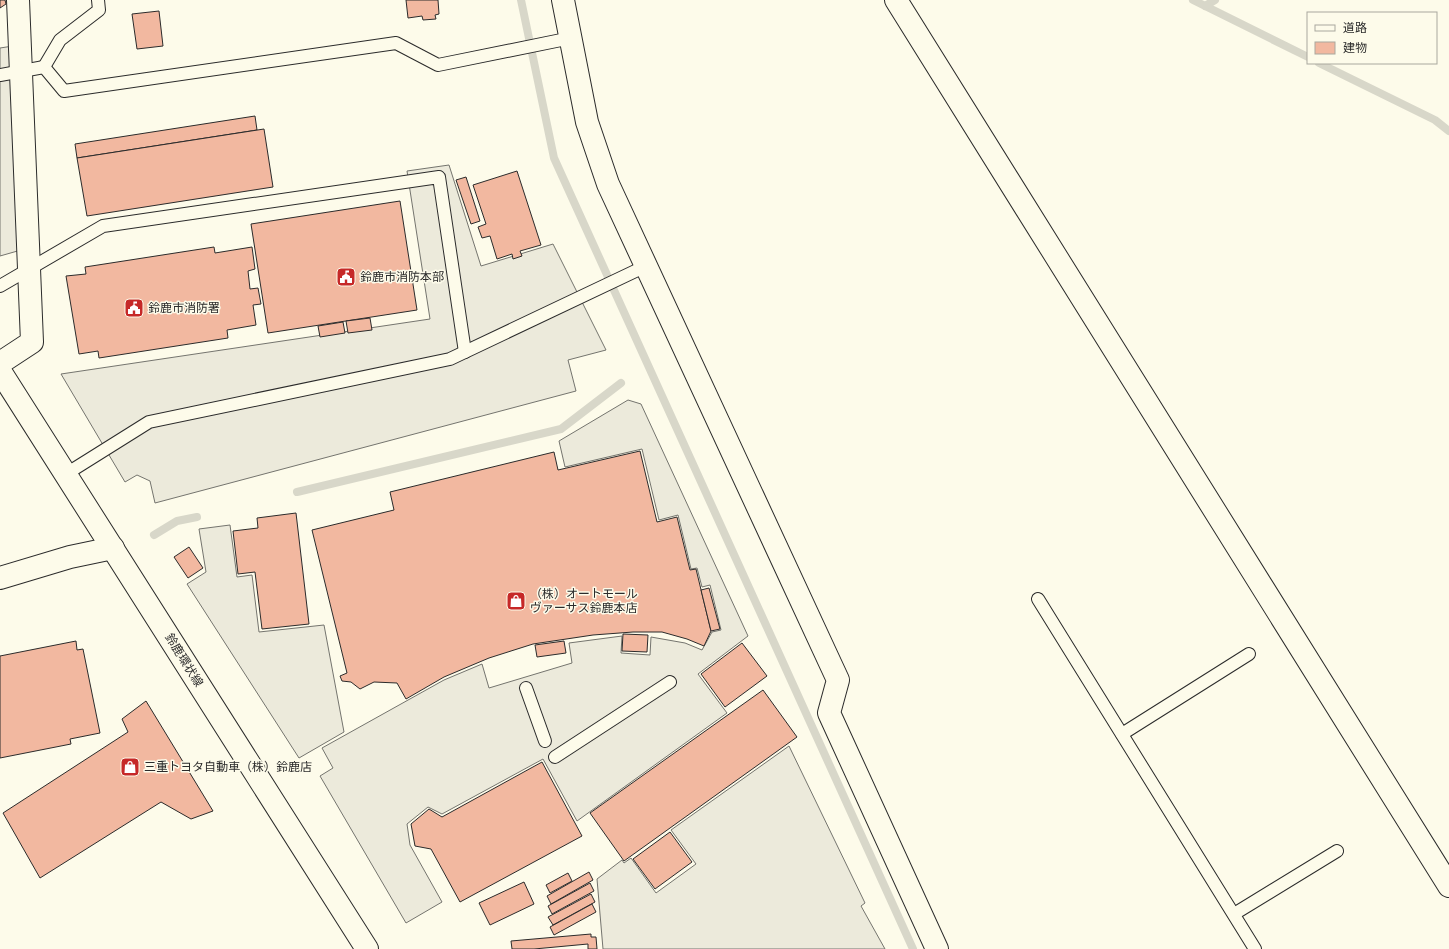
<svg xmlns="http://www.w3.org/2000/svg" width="1449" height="949" viewBox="0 0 1449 949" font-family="'Fira Sans Condensed','Noto Sans JP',sans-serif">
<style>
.parking{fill:#eceadb;stroke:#74746e}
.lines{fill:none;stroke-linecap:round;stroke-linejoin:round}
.stream{stroke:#d8d7c9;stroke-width:8}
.building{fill:#f2b8a0;stroke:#2b2b2b}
.lane-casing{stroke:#2b2b2b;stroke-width:14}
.street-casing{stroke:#2b2b2b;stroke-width:24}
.primary-casing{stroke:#2b2b2b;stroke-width:24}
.lane{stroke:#fdfbea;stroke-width:12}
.street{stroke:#fdfbea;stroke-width:22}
.primary{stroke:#fdfbea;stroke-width:22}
.labels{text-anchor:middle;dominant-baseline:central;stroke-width:3;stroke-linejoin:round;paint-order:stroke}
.poi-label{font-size:12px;fill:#2b2b2b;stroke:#fdfbea;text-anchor:start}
.street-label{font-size:12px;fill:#2b2b2b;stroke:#fdfbea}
</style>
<rect width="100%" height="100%" fill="#fdfbea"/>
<g class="parking">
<path d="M13,46L21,250L0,256V48Z"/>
<path d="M449,165L481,266L553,244L606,350L568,360L576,391L155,503L150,481L137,475L125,482L61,374L430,319L407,171Z"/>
<path d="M628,400L641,404L748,636L698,674L727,713L577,821L543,759L442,814L428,807L407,824L410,845L442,902L406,923L320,776L333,768L322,748L444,680L482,664L489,688L572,663L569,643L622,636L621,653L650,655L651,637L685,643L702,650L712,632L721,630L710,585L702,587L697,568L691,569L678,515L659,520L642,449L565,467L559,441Z"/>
<path d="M230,525L237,577L252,575L259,632L324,625L344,732L299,758L187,584L206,572L199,529Z"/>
<path d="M789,746L865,903L861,906L885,949H603L597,879L622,860L624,863L631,858L656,893L696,864L671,830Z"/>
</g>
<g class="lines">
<g class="stream">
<path d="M521,0L554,158L913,949"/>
<path d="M1193,0L1308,57"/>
<path d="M1205,6L1215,0"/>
<path d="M1319,63L1435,120L1449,131"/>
<path d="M297,492L561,429L621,383"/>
<path d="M154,535L177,521L197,517"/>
</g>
</g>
<g class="building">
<path d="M0,0H5L6,4L0,8Z"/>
<path d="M406,0H438L439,14L435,15L436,19L423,20L422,16L408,18Z"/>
<path d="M159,11L163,46L137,49L132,14Z"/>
<path d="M255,116L257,130L77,158L75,144Z"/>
<path d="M264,129L273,187L87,216L77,158Z"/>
<path d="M517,171L541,245L520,251L522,256L513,259L512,254L497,259L490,236L482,238L478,227L486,224L473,185Z"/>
<path d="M466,177L480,221L471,224L456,180Z"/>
<path d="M400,201L417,310L268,333L251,224Z"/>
<path d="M214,247L215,253L252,247L255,269L248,271L250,289L258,288L261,304L253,305L256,325L227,330L228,338L99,358L98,351L79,354L66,276L86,274L85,267Z"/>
<path d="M370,318L372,330L348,333L346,321Z"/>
<path d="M343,322L345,333L320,337L318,326Z"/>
<path d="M640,451L657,522L677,517L690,570L696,569L711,631L704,646L687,639L662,632H633L593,635L533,644L489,658L444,677L406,699L397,683L374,682L360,689L351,682L342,681L340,676L347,673L312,530L394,510L390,492L554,452L558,470Z"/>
<path d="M296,513L309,624L262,629L255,572L238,574L233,531L258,528L257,518Z"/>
<path d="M189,547L203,568L188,578L174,557Z"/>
<path d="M709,588L720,629L711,631L701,590Z"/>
<path d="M623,634L648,635L647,652L622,651Z"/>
<path d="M76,641L77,650L83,649L100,733L70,739L71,744L0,758V656Z"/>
<path d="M564,641L566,653L537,657L535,645Z"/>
<path d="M742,643L767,676L725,707L701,674Z"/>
<path d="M763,690L797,737L624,861L590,813Z"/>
<path d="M146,701L213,811L191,819L161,802L40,878L3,813L128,732L122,719Z"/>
<path d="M542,762L582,836L460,902L431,849L415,846L411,824L429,809L442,817Z"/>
<path d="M670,832L692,862L655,889L633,859Z"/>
<path d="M589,872L593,880L551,904L547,896Z"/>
<path d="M568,873L572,881L550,893L546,885Z"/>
<path d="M524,882L534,904L490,925L479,903Z"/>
<path d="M590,883L594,891L552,914L548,906Z"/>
<path d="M591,894L595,902L553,925L548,917Z"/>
<path d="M592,904L596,912L554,935L550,927Z"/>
<path d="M591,934V937H596L597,949H588V944L534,949H512L511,941Z"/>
</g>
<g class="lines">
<defs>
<g id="lane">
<path d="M44,67L60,40L99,10L98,0"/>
<path d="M0,75L44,67L64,91L396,43L438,65L571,38"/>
<path d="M0,286L103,226L439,177L465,352"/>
<path d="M66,474L149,422L450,359L646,266"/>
<path d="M1038,599L1255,949"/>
<path d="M526,688L545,741"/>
<path d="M1122,734L1249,654"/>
<path d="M555,757L670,682"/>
<path d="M1234,914L1337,851"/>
</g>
<g id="street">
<path d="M563,0L587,122L608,184L838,680L829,713L937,949"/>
<path d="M896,0L1449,886"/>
<path d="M0,363L32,342L18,0"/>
<path d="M0,578L70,557L113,548"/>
</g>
<path id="primary" d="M0,371L367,949"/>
</defs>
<use href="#lane" class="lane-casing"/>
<use href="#street" class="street-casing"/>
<use href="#primary" class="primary-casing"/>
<use href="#lane" class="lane"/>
<use href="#street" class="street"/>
<use href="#primary" class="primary"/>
</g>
<defs>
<symbol id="civic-square" viewBox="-11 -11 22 22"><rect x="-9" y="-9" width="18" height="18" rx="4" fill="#c62828" stroke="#fdfbea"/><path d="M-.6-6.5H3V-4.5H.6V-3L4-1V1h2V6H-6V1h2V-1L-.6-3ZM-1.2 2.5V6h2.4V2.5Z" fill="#fff"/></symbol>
<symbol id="shop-square" viewBox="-11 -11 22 22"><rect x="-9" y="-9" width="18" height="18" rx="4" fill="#c62828" stroke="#fdfbea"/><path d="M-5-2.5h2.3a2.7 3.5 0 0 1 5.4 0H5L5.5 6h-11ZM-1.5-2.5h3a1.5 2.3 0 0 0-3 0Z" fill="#fff"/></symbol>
</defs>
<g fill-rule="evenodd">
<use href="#civic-square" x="335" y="266" width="22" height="22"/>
<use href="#civic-square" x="123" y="297" width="22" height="22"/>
<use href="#shop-square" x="505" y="590" width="22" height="22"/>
<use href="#shop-square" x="119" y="756" width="22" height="22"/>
</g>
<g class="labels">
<g class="poi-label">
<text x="360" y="277">鈴鹿市消防本部</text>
<text x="148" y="308">鈴鹿市消防署</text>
<text x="530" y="594">（株）オートモール<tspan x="530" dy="14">ヴァーサス鈴鹿本店</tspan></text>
<text x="144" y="767">三重トヨタ自動車（株）鈴鹿店</text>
</g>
<g class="street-label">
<text transform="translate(184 660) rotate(58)">鈴鹿環状線</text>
</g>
</g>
<rect x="1307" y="12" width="130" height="52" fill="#fdfbea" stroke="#a9a89e"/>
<rect x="1315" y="25" width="20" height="6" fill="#fdfbea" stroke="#a9a89e"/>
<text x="1343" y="32" font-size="12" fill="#2b2b2b">道路</text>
<rect x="1315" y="42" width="20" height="12" fill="#f2b8a0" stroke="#a9a89e"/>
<text x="1343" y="52" font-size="12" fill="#2b2b2b">建物</text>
</svg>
